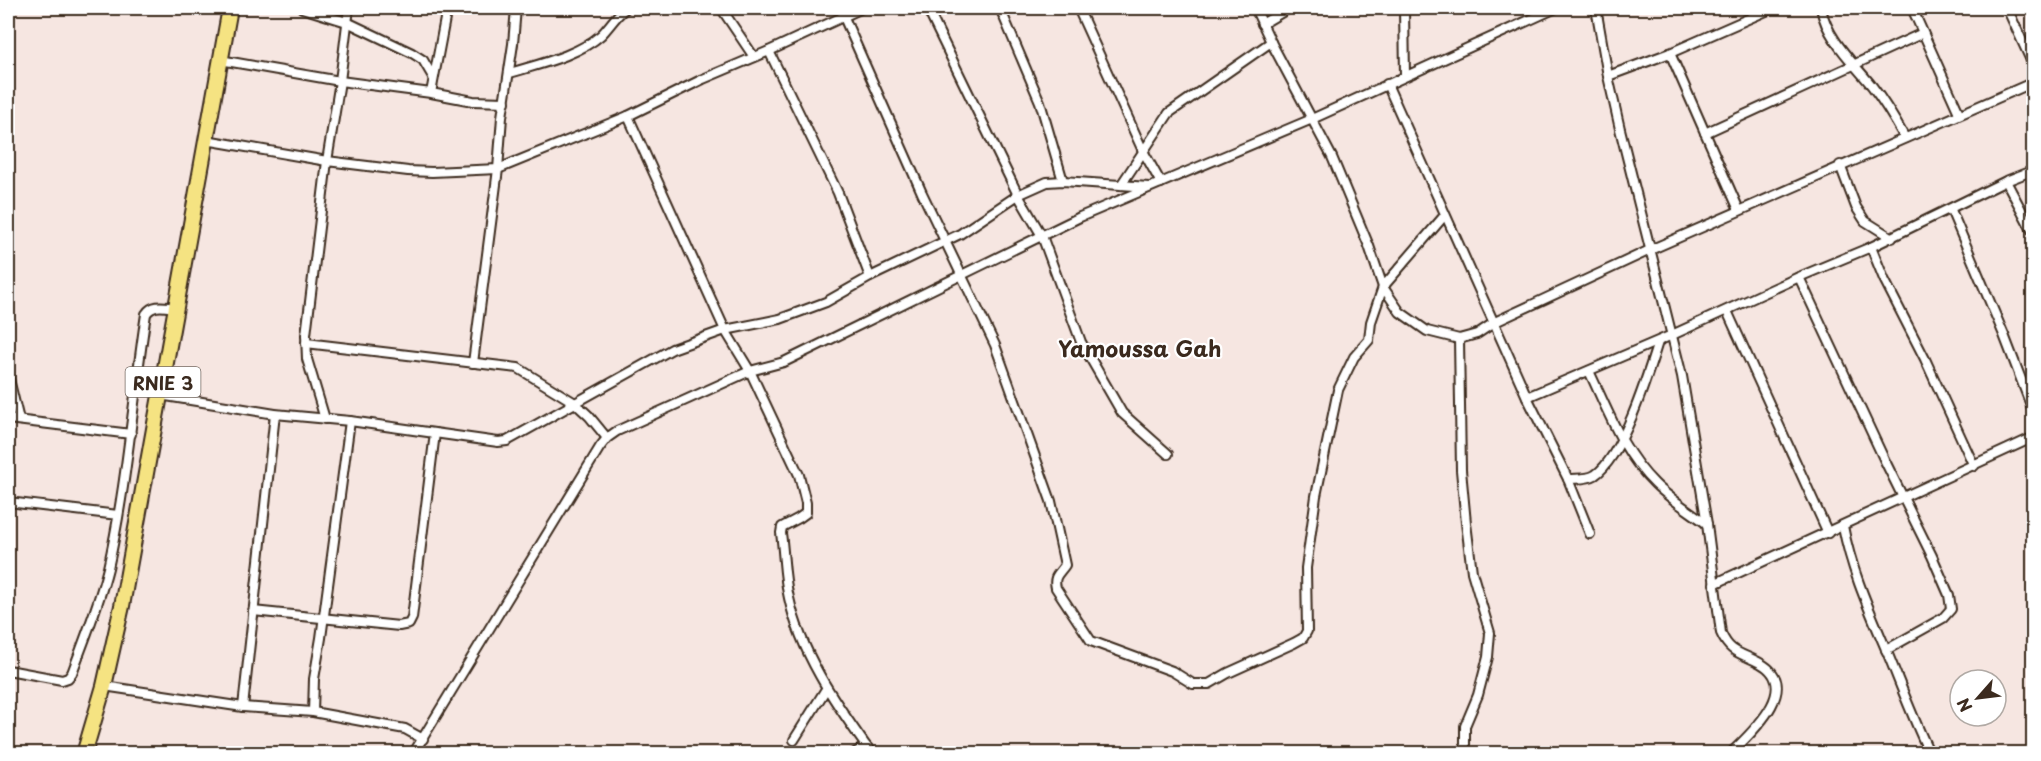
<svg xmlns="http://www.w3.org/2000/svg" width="2041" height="761" viewBox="0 0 2041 761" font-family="'Playpen Sans',sans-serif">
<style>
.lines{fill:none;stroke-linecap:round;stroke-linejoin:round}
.street-casing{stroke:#3b2a1e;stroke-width:12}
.highway-casing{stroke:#3b2a1e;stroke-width:18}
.street{stroke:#fff;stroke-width:8}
.highway{stroke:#f5e382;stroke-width:14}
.labels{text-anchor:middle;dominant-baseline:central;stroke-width:4.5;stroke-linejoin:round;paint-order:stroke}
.shield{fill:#fff;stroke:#766a62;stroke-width:1.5}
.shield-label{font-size:18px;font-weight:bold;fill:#3b2a1e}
.quarter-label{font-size:22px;font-weight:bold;fill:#3b2a1e;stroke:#fff}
</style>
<rect width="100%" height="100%" fill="#f6e6e1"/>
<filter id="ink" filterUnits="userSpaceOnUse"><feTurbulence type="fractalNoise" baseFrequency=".0167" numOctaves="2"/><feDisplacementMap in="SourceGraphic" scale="12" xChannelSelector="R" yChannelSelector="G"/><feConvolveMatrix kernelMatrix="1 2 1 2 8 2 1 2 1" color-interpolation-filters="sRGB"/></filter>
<g filter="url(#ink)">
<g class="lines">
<defs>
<g id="street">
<path d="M302,8L347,22L412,53L423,60L433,77"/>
<path d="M447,8L431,93L473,101L505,102"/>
<path d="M721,8L754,57"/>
<path d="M927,8L1018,195L1042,236L1081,342L1122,413L1168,454"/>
<path d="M1000,8L1040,102L1063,181"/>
<path d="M1078,8L1143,151L1161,183"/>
<path d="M1255,8L1271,42L1332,157L1369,246L1383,287L1400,312L1427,331L1459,339L1477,334L1495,322L1650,250L2034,82"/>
<path d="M1404,8L1405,76"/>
<path d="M1596,8L1608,76L1620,129L1682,376L1707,524L1721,633C1730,654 1742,653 1760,663C1804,687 1750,734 1730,754"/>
<path d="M1821,8C1827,39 1853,62 1872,86C1885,103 1895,120 1905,138"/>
<path d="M1912,8L1959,113"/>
<path d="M2007,8L2034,67"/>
<path d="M843,15L922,193L995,345L1051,501L1065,565C1059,574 1053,576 1056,588L1091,641L1172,671L1193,684H1209L1228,673L1294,643L1303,638L1307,631L1306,568L1316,496L1338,390L1354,357L1369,340L1371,322L1383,287L1445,215"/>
<path d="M1262,24L1289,8"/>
<path d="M769,51L838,193L870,277"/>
<path d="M1670,53L1739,210"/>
<path d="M220,60L340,81L431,93"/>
<path d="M510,73C539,64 577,56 601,35C610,26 616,15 626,8"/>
<path d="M1608,76L1670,53L1773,8"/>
<path d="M1387,84L1527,397L1568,479L1590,534"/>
<path d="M628,116L725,330L750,371L799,475L806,503V513L799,518L782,527L781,533C784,554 784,577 789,598C801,653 834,701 866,746L874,754"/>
<path d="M1705,133L1923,33"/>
<path d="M206,140L327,161L408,171L432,172L498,169L628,116L703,79L769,51L862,8"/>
<path d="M1840,165L1856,207L1865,221L1892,238"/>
<path d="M2006,181L2034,234"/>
<path d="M1121,185L1169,113L1271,42"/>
<path d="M1951,210L2004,335L2034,413"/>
<path d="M1871,247L1884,279L1925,359L1974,466"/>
<path d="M1799,277L1884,459L1932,556L1949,595L1951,609L1943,618L1886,650"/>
<path d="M1727,311L1828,533"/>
<path d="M1459,339L1461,470L1466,523L1472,572L1490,633L1488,657L1478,695L1465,726V754"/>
<path d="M306,343L518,368L575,403L589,416L607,438"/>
<path d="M473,363L498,169L502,117L513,44L516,8"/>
<path d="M1589,371C1608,411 1623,453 1655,484C1670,499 1690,511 1707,524"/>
<path d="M8,375L19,420"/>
<path d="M160,395L275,414L350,421L498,442L507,441L672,349L725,330L780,319L826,302L870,277L960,234L1018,195L1047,182L1063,181L1149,187"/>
<path d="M1527,397L1672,335L1799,277L1871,247L2006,181L2034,170"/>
<path d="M8,419L131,434"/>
<path d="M325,419L307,359L306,335L327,161L340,81L349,8"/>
<path d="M1568,479C1576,478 1587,480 1595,475C1623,456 1648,374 1658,342"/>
<path d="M8,502L118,515"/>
<path d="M1843,526C1851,569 1868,607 1885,647C1900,683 1913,719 1930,754"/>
<path d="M1714,584L2034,437"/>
<path d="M253,611L399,626L409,624L412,618L435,433"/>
<path d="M8,670L62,680L68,678L72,673C85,638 99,604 108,568C127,485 133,398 146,314C153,303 165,307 177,308"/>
<path d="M104,686L243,707L313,712L405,729L423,739"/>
<path d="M243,707L275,414"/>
<path d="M313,712L314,679L321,638L350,421"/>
<path d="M794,740L826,689"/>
<path d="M413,754L600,447L607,438L617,431L750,371L784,362L1080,217L1312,119L1556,8"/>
<path d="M853,754L866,746"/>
</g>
<path id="highway" d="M84,754L104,686L122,606L230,8"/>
</defs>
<use href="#street" class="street-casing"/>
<use href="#highway" class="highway-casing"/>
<use href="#street" class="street"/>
<use href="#highway" class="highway"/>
</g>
</g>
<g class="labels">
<rect class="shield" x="125.5" y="367" width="75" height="30" rx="4.5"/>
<g class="shield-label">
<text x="163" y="382">RNIE 3</text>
</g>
<g class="quarter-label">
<text x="1140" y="347">Yamoussa Gah</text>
</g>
</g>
<rect width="2041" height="761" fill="none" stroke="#fff" stroke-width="30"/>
<rect x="15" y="15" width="2011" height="731" fill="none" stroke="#3b2a1e" stroke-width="2" filter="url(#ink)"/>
<g transform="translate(1978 698) rotate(242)"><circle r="28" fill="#ffffff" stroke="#b1aaa5" stroke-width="1.5"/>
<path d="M0-4.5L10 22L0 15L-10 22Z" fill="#3b2a1e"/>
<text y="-9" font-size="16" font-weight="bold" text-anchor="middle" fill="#3b2a1e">N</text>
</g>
</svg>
